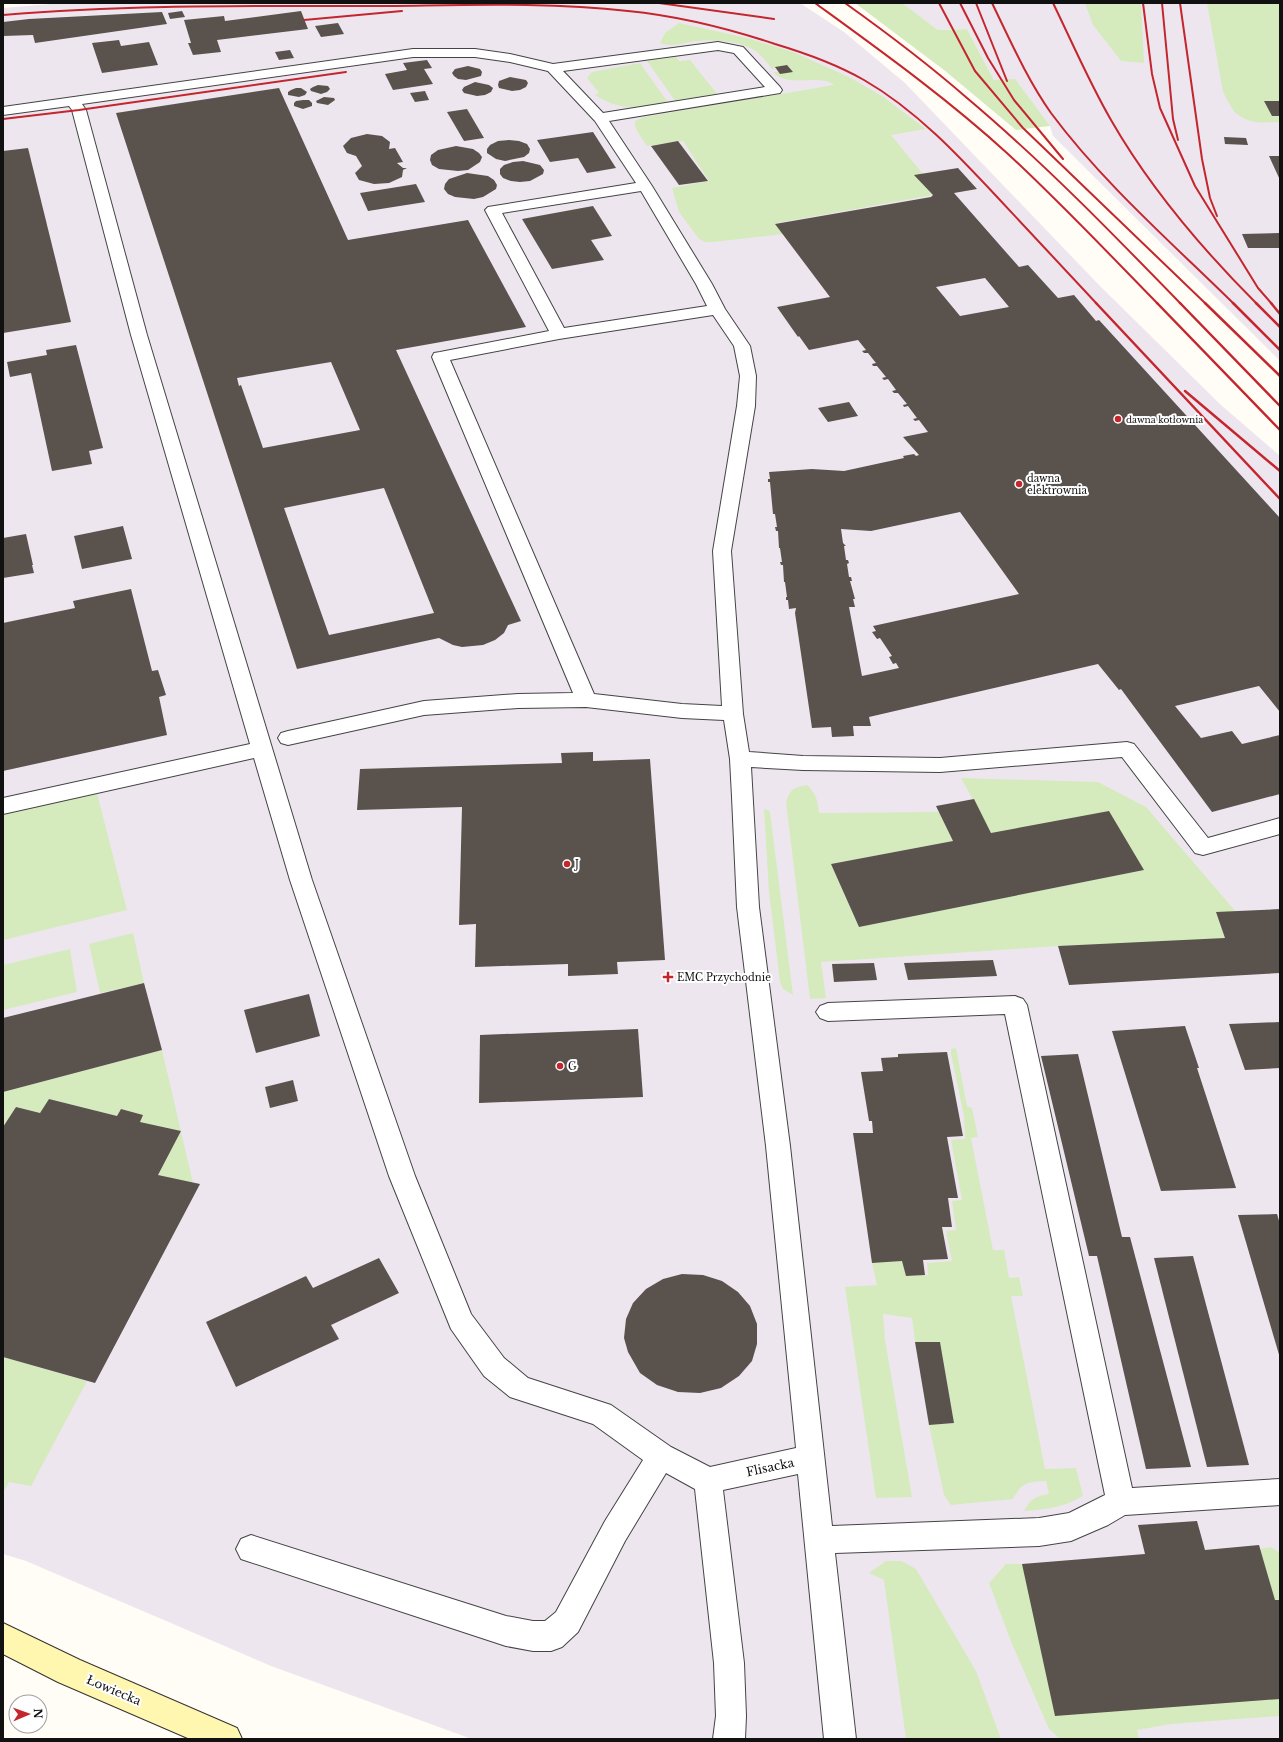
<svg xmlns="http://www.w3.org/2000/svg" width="1283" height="1742" viewBox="0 0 1283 1742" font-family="'Libre Baskerville',serif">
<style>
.industrial{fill:#eee6ef}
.green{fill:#d5ebbd}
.building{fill:#5a524d;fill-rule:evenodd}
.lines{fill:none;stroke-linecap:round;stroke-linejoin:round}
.lane-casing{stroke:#444;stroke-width:2}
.secondary-casing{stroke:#333;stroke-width:2}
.lane{fill:#fff;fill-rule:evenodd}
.secondary{fill:#fff6b0;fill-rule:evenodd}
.rail-far1{stroke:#c4262e;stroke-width:2}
.rail{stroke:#c4262e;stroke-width:2.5}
.poi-dot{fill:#c4262e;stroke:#fff;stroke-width:1.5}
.labels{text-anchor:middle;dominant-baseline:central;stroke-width:4;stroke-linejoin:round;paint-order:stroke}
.far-poi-label{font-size:9px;fill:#111;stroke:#fff;text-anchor:start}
.poi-label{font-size:10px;fill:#111;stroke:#fff;text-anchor:start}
.near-street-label{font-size:12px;fill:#111;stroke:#fff}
</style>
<rect width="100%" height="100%" fill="#fffdf5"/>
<g class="industrial">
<path d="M63,3H800L844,32L905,83L1100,286L1221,405L1280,456V1739H472L271,1666L26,1561L3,1554V8Z"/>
<path d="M901,3H1280V361L1053,136L1050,126L994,80L967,29L938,30Z"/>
</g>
<g class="green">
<path d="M855,3H902L938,30L967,29L994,80L1015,79L1050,126L1016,130L944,70Z"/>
<path d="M1085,3H1141L1144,63L1121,61L1093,25Z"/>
<path d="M1207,3H1280V122C1266,123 1249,124 1237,114C1231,109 1227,99 1223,92Z"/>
<path d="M679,23L747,38L793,52L849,77L882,96L926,129L891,135L923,174L915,175L933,195L777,223L776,224L784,234L713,242H705L699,239L679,212L672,188L709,181L683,141L647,146C642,138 634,130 635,121L644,117L834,85C820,73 788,89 773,72H793L787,65L772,69C767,63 763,57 757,52C741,40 709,39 690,42C681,44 669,47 660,43L665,33Z"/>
<path d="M676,57L679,61L690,60L718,95L676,102L647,61Z"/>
<path d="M640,63L669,104C641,109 620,111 595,95L599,93L587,78L592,72Z"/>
<path d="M961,778L1098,782L1146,807L1237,913L1230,940L1058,946L821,962L826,998L810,999L786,802C791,788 793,788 807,785C816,793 818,801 819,813L939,812L953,841L831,864L859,927L1144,870L991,833Z"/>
<path d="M94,782L127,910L3,940V803Z"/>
<path d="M764,808L770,812L793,995L783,989L780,982L769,892Z"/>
<path d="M133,933L144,983L100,993L89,944Z"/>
<path d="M70,949L77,992L3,1010V965Z"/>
<path d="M956,1048L967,1106L972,1108L978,1137L971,1138L993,1250H1004L1009,1278L1019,1277L1023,1296H1011L1045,1469L1076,1468L1083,1496C1061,1508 1048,1509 1024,1511C1030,1499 1036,1496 1049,1494L1046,1481C1028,1482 1022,1482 1013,1499L951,1505L944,1495L929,1425L954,1423L940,1342H915L912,1318L883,1314L885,1340L912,1497L876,1498L845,1287L877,1285L872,1263L902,1261L906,1276L928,1275L927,1263L952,1261L946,1231L956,1230L952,1201L962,1200L951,1140L965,1139L964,1116L951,1054V1049Z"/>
<path d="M162,1050L193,1183L158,1175L181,1131L140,1122L143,1115L121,1109L117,1116L50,1099L40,1113L16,1107L3,1127V1092Z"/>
<path d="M3,1357L87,1381L31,1486L9,1482L3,1493Z"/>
<path d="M1271,1547L1280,1553V1600H1275L1260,1549Z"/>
<path d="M886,1561H901L916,1569L976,1671L1001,1739H906L884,1580L869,1573Z"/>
<path d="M1006,1564H1022L1280,1699V1716L1171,1724L1137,1730L1139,1739H1060L1049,1729L1012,1644L989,1583Z"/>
</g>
<g class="building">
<path d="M182,11L185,17L170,19L168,13Z"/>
<path d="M301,11L308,29L217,40L221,52L193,55L188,43H191L184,20L224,16L225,21Z"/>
<path d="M162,12L167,24L35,43L33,35L3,36V22L29,19Z"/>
<path d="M338,23L344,34L321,37L315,26Z"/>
<path d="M119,40L121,46L149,42L158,65L102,73L92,43Z"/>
<path d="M290,50L294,58L279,60L275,52Z"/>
<path d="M427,60L432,68L424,69L433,84L393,90L385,74L407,70L403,63Z"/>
<path d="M787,65L793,72L780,74L775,67Z"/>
<path d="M468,66L480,69L482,72L481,76L466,80L458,79L454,76L452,73L455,69Z"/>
<path d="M510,77L526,80L528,83L526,87L520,90L512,91L499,88L498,85L499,81Z"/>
<path d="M475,82L489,85L493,88L491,92L485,95L477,96L464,93L462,90L464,87Z"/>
<path d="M318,85L328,86L330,89L327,92L321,94L311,91L310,89L313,87Z"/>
<path d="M279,88L348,240L468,220L526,327L396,350L521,621L508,625L504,633L495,640L483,645L462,647L453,645L439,638L297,669L116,113ZM331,362L360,430L263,448L241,385L239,386L237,378ZM384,488L434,613L329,635L284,508Z"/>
<path d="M296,88H301L307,92L305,95L299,97L288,95V92L291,90Z"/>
<path d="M425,91L429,100L415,102L410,93Z"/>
<path d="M324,97L334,98L335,100L328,105L317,103L316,101Z"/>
<path d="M303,100H309L312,103V106L303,109L294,106V103L296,101Z"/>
<path d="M1264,101H1280V116H1272Z"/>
<path d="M467,109L484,138L464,141L447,112Z"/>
<path d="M593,132L616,168L587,173L578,158L550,162L537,140Z"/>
<path d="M367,134L382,136L390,142L389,149L395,148L403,162L397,163L403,168H407L403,170L402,177L389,183L374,184L359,180L355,173L362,166L356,156L347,153L343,146L351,138Z"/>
<path d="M1224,137L1246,138L1248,145L1225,144Z"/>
<path d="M509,140L519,141L527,144L530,149L529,153L524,157L505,161L496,159L487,153V149L490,145L498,141Z"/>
<path d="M678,141L708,181L679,185L651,146Z"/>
<path d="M456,146L473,149L479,153L482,157L480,162L468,170L458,171L439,169L432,165L430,160L431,155L438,150Z"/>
<path d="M28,148L71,322L3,333V151Z"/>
<path d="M1269,156H1280V180Z"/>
<path d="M523,161L540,165L544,170L543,174L530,181L520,182L511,181L503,178L500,174V169L504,165L513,162Z"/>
<path d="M958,168L977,189L954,193L1019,267L1028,265L1058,298L1074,295L1096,321L1099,320L1280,518V712L1259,686L1175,706L1201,738L1232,731L1242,744L1280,735V794L1212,812L1121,689L1119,690L1098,664L869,717L871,726H853L854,736L832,737L831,727L812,728L795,613L796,608L789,609L788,600H786V597H787L785,582H784L783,565H781L780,562H782L780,548H779L778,531H776L775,527H777L775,514H773L770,482H768V479H770L769,472L812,469L844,471L904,458L903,456L914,454L916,456L919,455L903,437L928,432L919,420L915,421L913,419L917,418L908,406L904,407L903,405L907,404L898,393H894L892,391L896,390L888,379L884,380L882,378L886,377L877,366H873L872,364L876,363L868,353H864L862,351L866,350L858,340L809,350L799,336L798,337L777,307L830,297L775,224L931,197L933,195L914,175ZM985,278L1009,307L960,316L936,287ZM960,512L1019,594L873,626L876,631L872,632L877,639L880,638L892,656L889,657L893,664L896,663L899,668L862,676L849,607H855L853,599H855L850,581H852L851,577H849L847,564L849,563L848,560H846L844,546H846L843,543L841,529L871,531Z"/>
<path d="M467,173L488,176L494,180L497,185L496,189L483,197L474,199L455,197L448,194L444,189L445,184L449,179Z"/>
<path d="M416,184L425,202L368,211L360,193Z"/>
<path d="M593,206L612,236L591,240L604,260L552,269L522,219Z"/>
<path d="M1280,233V248H1248L1242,234Z"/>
<path d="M76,345L103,448L89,451L92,464L52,471L31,373L10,377L7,362L47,355L46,350Z"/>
<path d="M849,402L858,416L828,422L818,408Z"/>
<path d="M123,526L132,559L82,569L74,536Z"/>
<path d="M26,534L33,565H32L34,573L3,578V538Z"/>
<path d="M131,589L152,671L158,670L166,695L159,697L167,735L3,771V623L75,608L73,601Z"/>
<path d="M593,752V761L650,759L665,960L617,962L618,974L568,976V964L475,967L476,924L459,925L462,807L357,810L360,769L562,763L561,753Z"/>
<path d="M974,799L991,833L1109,811L1144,870L859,927L831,864L953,841L936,806Z"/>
<path d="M1280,909V973L1069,985L1058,946L1225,938L1216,912Z"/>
<path d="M993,960L997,976L908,980L904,963Z"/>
<path d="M874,963L877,980L834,982L832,964Z"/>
<path d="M144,983L162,1050L3,1092V1018Z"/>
<path d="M309,994L320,1036L256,1053L244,1010Z"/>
<path d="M1280,1022V1068L1245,1070L1229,1024Z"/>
<path d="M1185,1026L1199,1068H1197L1236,1188L1161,1191L1112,1031Z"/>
<path d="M638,1029L643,1097L479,1103L480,1035Z"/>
<path d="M947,1052L963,1136L947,1137L958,1198H948L952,1227H942L948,1259L923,1260L925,1275L906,1276L902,1261L872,1263L853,1133H873L872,1121H869L861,1072L883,1071L881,1058L898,1057V1054Z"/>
<path d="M1078,1054L1122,1237H1130L1191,1467L1146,1469L1097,1256H1089L1041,1056Z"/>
<path d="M293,1080L298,1101L270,1108L265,1087Z"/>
<path d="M49,1099L117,1116L121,1109L143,1115L140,1122L181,1131L158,1175L200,1184L95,1383L3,1357V1127L16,1107L40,1113Z"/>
<path d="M1277,1214L1280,1224V1358L1238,1215Z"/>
<path d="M1193,1256L1249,1465L1207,1467L1154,1258Z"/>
<path d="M379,1258L399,1293L331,1325L339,1339L236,1387L206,1322L306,1276L313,1288Z"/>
<path d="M682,1274L703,1275L722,1281L738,1292L750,1306L757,1324V1344L752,1361L739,1376L721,1388L700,1393L678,1392L657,1385L640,1373L628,1352L624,1338L626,1319L633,1303L646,1289L663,1279Z"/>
<path d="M915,1342H940L954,1423L929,1425Z"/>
<path d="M1197,1521L1205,1550L1259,1545L1275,1600H1280V1699L1055,1716L1022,1564L1145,1554L1138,1525Z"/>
</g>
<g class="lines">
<defs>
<path id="lane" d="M718,42L743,47L780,87L782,90L780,93L609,121L652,186L712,284L725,309L750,346L756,376L755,406L731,551L743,714L749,752L803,756L940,758L1127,742L1134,744L1208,838L1280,818V834L1203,855L1195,853L1122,757L940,772L803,770L751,767L759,907L790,1146L832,1526L1039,1518L1069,1513L1105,1495L1005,1014L828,1021L820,1018L816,1012L820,1006L828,1003L1015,996L1023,999L1027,1005L1132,1488L1280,1479V1505L1125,1515L1108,1525L1071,1541L1039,1546L835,1553L856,1739H824L798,1474L723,1490L744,1663L746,1716L745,1739H713L716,1716L714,1663L695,1489L666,1473L625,1541L578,1632L562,1647L551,1651H533L506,1646L241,1559L236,1549L241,1539L251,1535L506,1616L533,1621H545L556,1612L605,1521L643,1460L593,1424L510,1397L484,1376L451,1329L389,1176L290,880L254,758L3,814V798L250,744L131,335L72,110L69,106L3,115V107L413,49H475L510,54L553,64ZM718,50L734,53L765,87L603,113L563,71ZM413,57H475L510,62L548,71L595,121L636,183L488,207L485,210L549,331L440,352L434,353L432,357L573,693L518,694L424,701L288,731L281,733L278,738L281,743L288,745L424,715L518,708L586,707L682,718L724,720L730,759L732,797L737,907L766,1146L796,1448L710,1467L671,1447L611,1405L528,1378L504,1358L471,1314L415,1176L312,880L147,335L86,110L82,104ZM641,191L696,284L707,306L564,328L502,213ZM713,315L734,346L740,376L737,406L713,551L722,706L682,704L594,694L450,360L559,339Z"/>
<path id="secondary" d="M3,1623L80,1660L237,1728L242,1739H190L58,1682L3,1654Z"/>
</defs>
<use href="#lane" class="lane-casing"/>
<use href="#secondary" class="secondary-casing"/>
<use href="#lane" class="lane"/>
<use href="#secondary" class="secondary"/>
<g class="rail-far1">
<path d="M659,3L774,19"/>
<path d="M815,3C881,51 948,99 1008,154C1060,202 1109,254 1158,304"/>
<path d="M845,3C887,33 928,64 967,98C1043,162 1112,233 1181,304"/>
<path d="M939,3L975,71L1023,128L1206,304"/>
<path d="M960,3L988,58L1014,100L1063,159"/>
<path d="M976,3L1007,81"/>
<path d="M992,3C1010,40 1027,79 1051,113C1103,183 1172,243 1234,304"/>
<path d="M1053,3C1072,42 1089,82 1111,120C1150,188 1201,248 1257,304"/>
<path d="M1143,3L1152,74L1160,108L1195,186L1258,288L1272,304"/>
<path d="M1162,3L1173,119L1178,140"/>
<path d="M1180,3L1202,159L1210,198L1217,216"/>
<path d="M3,15C121,5 239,6 358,6C448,6 539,1 628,11C678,16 727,28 775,44C805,53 836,64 864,80C916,110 958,155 999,199C1032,234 1064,269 1097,304"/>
<path d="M304,20L402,11"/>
<path d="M3,119L79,110L346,72"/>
</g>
<g class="rail">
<path d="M1096,303L1280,499"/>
<path d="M1157,303L1280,430"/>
<path d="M1180,303L1280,406"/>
<path d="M1205,303L1280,376"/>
<path d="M1233,303L1280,350"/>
<path d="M1256,303L1280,327"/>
<path d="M1271,303L1280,314"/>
<path d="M1185,391L1280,471"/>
</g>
</g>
<g class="poi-dot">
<circle cx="1118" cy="419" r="4"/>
<circle cx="1019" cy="484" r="4"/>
<circle cx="567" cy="864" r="4"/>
<path d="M666 971h4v4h4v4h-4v4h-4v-4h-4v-4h4z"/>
<circle cx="560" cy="1066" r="4"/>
</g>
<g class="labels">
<g class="far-poi-label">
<text x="1126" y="419">dawna kotłownia</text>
</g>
<g class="poi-label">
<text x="1027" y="478">dawna<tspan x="1027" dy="12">elektrownia</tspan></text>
<text x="575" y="864">J</text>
<text x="677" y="977">EMC Przychodnie</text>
<text x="568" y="1066">G</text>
</g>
<g class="near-street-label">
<text transform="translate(770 1467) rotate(-12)">Flisacka</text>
<text transform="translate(114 1690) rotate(23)">Łowiecka</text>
</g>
</g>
<rect width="1283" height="1742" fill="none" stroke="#111111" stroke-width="8"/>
<g transform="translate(28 1714) rotate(88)"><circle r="19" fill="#ffffff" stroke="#a0a0a0"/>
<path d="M0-3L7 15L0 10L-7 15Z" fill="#c4262e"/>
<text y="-6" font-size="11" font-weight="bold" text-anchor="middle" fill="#111111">N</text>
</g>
</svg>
